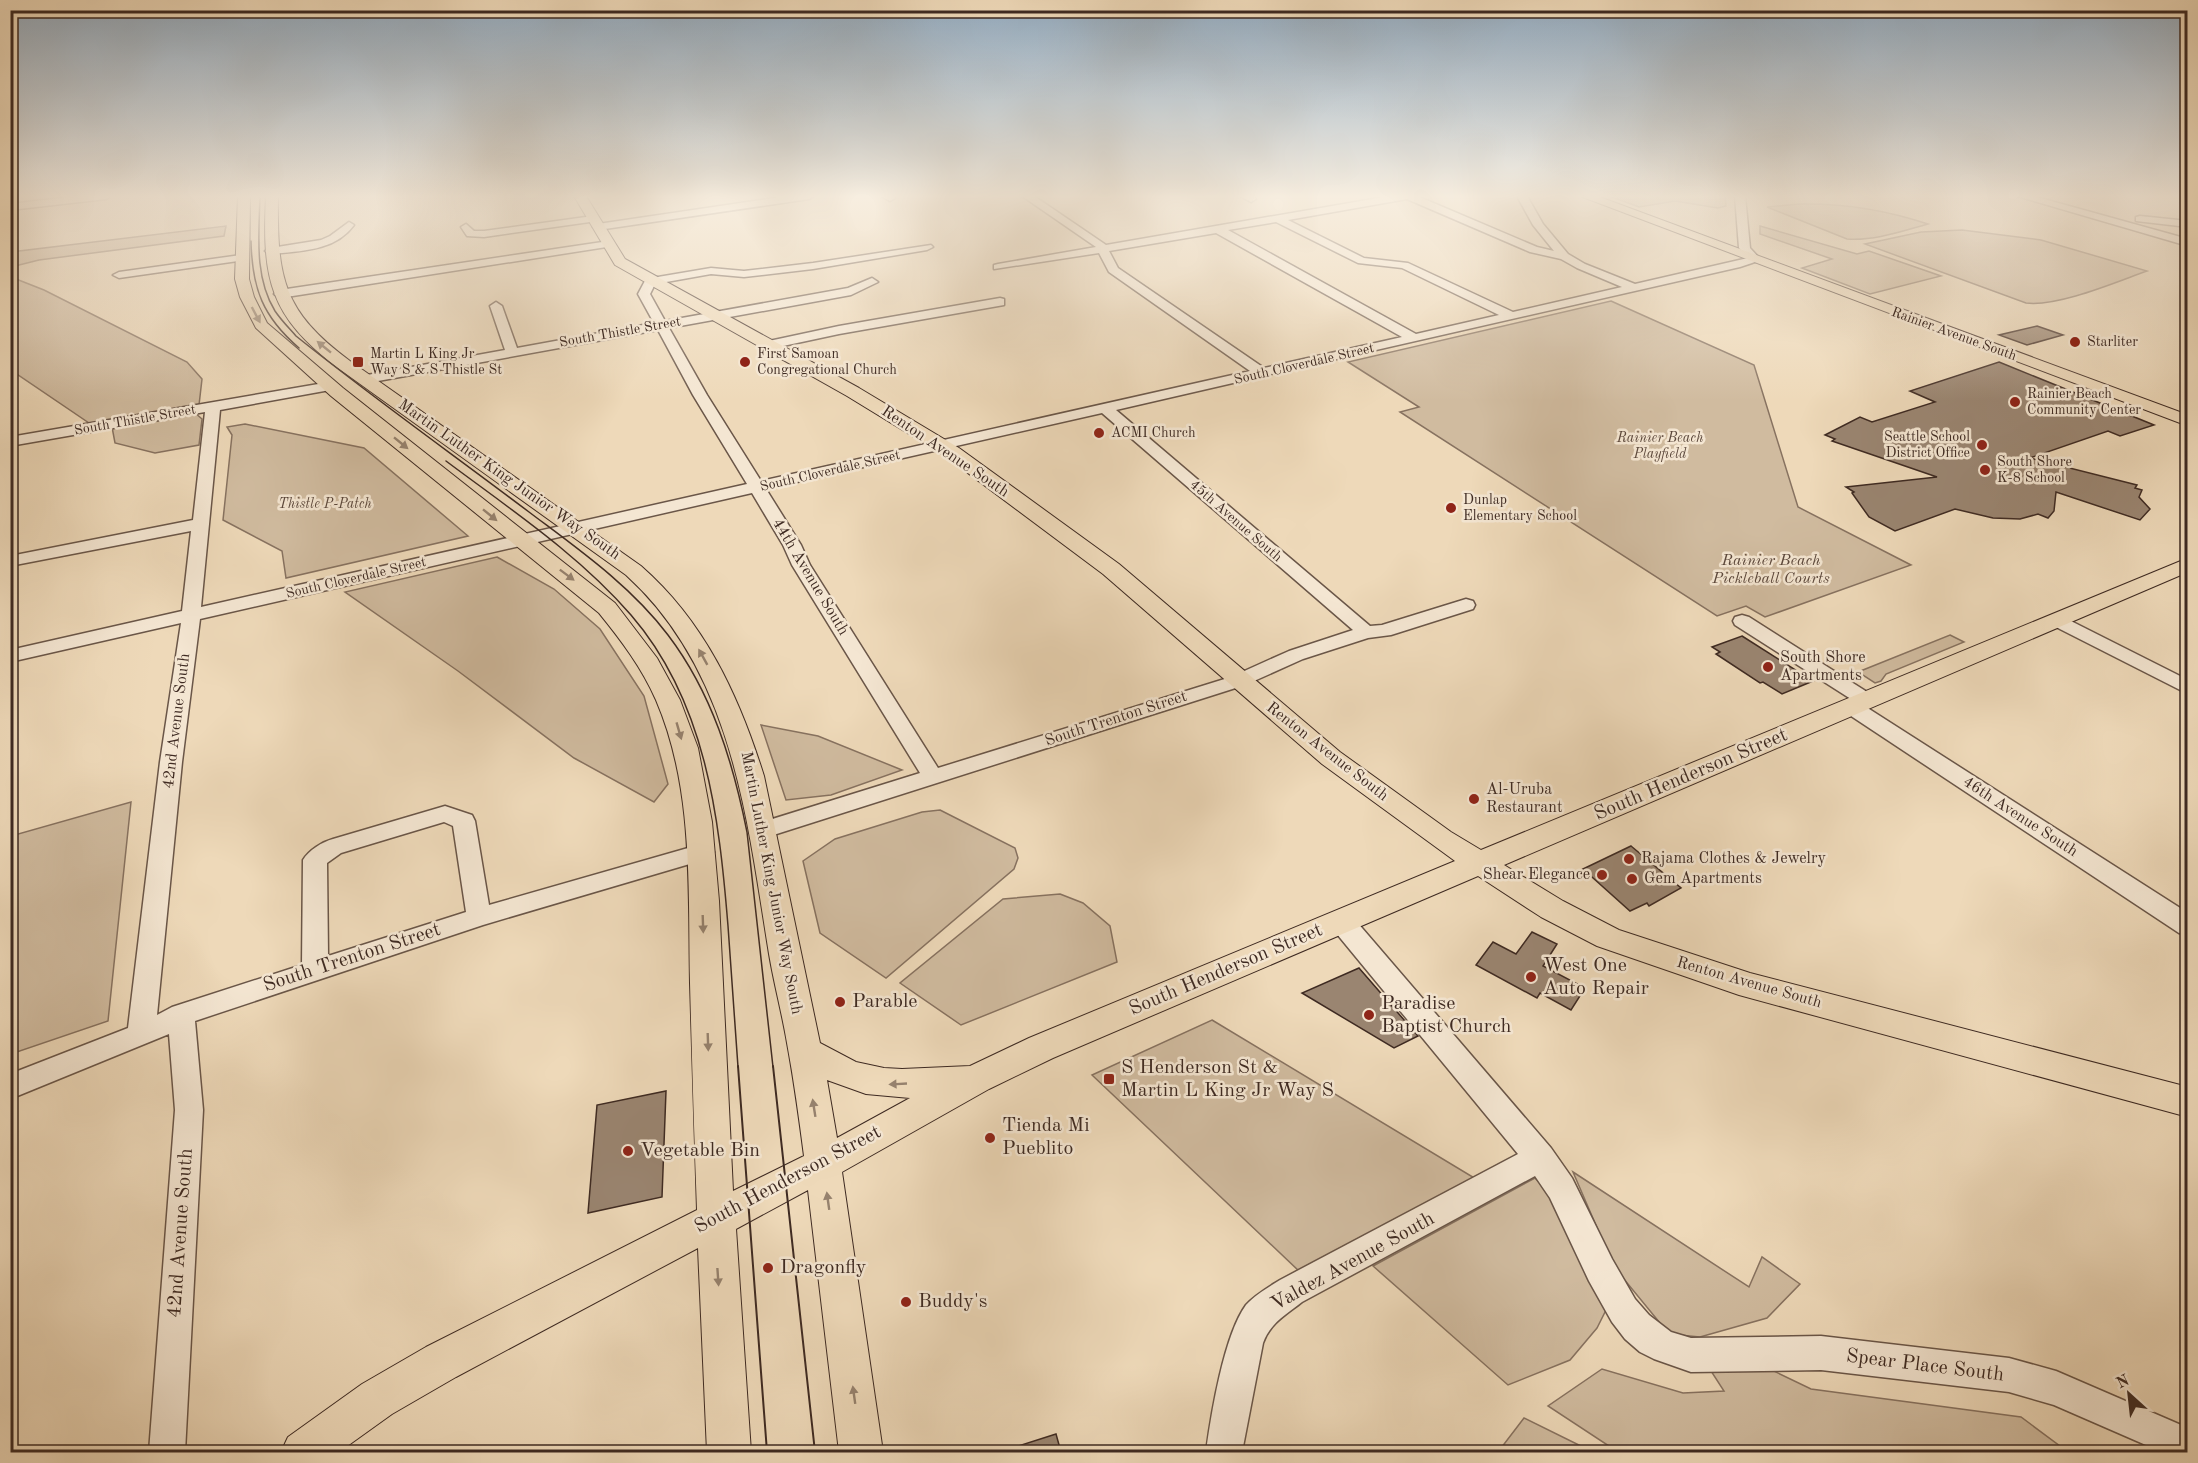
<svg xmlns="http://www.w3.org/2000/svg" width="2198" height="1463" viewBox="0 0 2198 1463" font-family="'Old Standard TT',serif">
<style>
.green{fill:#d0bb9f;stroke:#877260;stroke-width:1.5}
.building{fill:#9a8571;stroke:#3e2a22;stroke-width:1.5}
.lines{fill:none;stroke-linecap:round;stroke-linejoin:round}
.minor-casing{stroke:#6a5648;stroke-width:3}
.major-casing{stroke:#3e2a22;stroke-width:2}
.minor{fill:#f4e6d2;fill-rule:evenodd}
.major{fill:#eed9b9;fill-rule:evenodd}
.tram-far1{stroke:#3e2a22;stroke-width:1.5}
.tram{stroke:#3e2a22;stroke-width:2}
.oneway{fill:#96826e}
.poi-dot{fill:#8f2418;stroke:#f4e6d2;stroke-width:2}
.labels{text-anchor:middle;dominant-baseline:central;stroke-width:5;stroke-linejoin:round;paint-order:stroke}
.far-street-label{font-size:14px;fill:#3e2a22;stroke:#f4e6d2}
.far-poi-label{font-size:14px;fill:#3e2a22;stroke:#f4e6d2;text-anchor:start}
.far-park-label{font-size:14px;font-style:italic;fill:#5b473b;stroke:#f4e6d2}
.street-label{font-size:16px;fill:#3e2a22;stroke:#f4e6d2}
.park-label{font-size:16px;font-style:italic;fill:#5b473b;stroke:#f4e6d2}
.poi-label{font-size:16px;fill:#3e2a22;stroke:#f4e6d2;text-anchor:start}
.near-street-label{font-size:20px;fill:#3e2a22;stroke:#f4e6d2}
.near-poi-label{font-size:20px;fill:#3e2a22;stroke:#f4e6d2;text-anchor:start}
</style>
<rect width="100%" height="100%" fill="#eed9b9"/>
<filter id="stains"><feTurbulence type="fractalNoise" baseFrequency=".00333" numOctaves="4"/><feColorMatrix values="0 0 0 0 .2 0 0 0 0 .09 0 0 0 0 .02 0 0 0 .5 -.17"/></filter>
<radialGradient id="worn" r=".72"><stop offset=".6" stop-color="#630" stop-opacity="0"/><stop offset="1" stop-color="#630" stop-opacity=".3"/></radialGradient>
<g class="green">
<path d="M1609,196H1725L1726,206L1718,208L1675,201L1639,207Z"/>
<path d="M1799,204C1843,203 1886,210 1928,224C1902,231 1875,241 1847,239L1767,207Z"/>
<path d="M226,226L224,236L39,260L11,267V252Z"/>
<path d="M1760,226L1857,254L1869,251L1941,276L1870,294L1802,268L1832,259L1760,234Z"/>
<path d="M1962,230L2041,240L2147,271C2116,282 2058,307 2026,303L1865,244L1921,232Z"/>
<path d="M11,277L44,290L187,362L202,379L199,405L92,425L11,370Z"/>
<path d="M1611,301L1754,365L1798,507L1911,565L1765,617L1746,606L1717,616L1400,412L1419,407L1348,362Z"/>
<path d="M194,412L202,419L199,445L155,453L115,443L112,427Z"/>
<path d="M245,424L364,448L468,536L286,578L282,551L223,520L232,435L227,427Z"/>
<path d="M497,557L554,589L600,629L644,696L668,784L654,802L574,758L458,671L345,592Z"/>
<path d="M1950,635L1964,642L1886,674L1881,681L1875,683L1858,672Z"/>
<path d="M761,725L818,736L902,770L831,795L786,800Z"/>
<path d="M131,802L108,1021L11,1054V836Z"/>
<path d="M940,810L1015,848L1018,858L1014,869L886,978L820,933L803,861L835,839L922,812Z"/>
<path d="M1060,894L1083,903L1110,926L1117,962L961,1025L900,983L1003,899Z"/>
<path d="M1212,1020L1476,1179L1299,1271L1092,1075Z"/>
<path d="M1573,1172L1749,1287L1762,1257L1800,1284L1767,1318L1700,1337L1669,1334L1614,1267Z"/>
<path d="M1535,1178L1553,1196L1608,1306L1597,1328L1570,1360L1508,1385L1373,1266Z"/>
<path d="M1753,1361L1811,1389L2021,1417L2068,1452H1618L1548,1406L1602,1369L1683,1393L1724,1391L1711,1371Z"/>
<path d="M1524,1418L1593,1452H1498Z"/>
</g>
<g class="building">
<path d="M2037,326L2063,335L2027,345L1999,335Z"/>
<path d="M1999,362L2154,425L2120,436L2108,431L2030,458L2137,485L2135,488L2142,490L2139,497L2150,509L2140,520L2056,492L2054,511L2048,518L2038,514L2020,519L1993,518L1955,509L1895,531L1869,517L1852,493L1854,492L1846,487L1937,477L1832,441L1835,439L1825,435L1860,417L1872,422L1935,402L1910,391Z"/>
<path d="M1742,636L1813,681L1782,694L1763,682L1760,683L1716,654L1720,652L1712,647Z"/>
<path d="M1631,846L1681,888L1649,906L1647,903L1630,911L1583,869Z"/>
<path d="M1532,932L1557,944L1543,966L1585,988L1571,1010L1540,993L1537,998L1476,965L1493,942L1516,954Z"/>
<path d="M1359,968L1418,1036L1394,1048L1302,993Z"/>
<path d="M666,1091L662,1197L588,1213L597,1105Z"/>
<path d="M1056,1434L1061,1452H1009V1449Z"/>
</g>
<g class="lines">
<defs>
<g id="minor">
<path d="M79,196H111L106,199L10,210V204Z"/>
<path d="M788,196H814L809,199L598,230L593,227L598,224Z"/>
<path d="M881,196H894L895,198L890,201Z"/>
<path d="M1022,196H1034L1106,245L1390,196H1417L1537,247L1554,251L1533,225L1517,196H1527L1543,224L1568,254L1585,264L1635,284L1748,258L1739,248L1735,196H1745L1750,248L1761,260L1740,267L1271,374L1264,378L1259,377L1116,410L1370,626L1382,625L1466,599L1473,601L1475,605L1473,609L1391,635L1368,638L1303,659L1245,685L764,838L756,836L752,830L756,824L920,773L792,565L783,545L752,493L200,619L182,762L157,1015L172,1007L302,965L303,860C309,850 322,842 333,839L445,806L472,815L475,821L489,905L702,844L710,846L714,852L710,858L483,925L195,1021L203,1110L185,1452H149L175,1110L169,1034L10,1099V1074L128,1028L160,762L181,623L10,662V650L182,611L191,531L10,566V556L193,520L205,412L10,446V437L330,382L335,383L337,386L330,390L220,410L201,607L747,484L693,395L658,330L367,383L360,379L367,375L505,350L490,306L496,302L502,306L517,348L654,323L638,294L646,279L711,268L744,271L813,263L931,245L933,247L927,250L813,269L744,277L711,274L655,284L650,294L665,321L848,288L872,278L878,282L851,295L669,328L707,395L761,481L1250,371L1109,272L1099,253L994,269V265L998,264L1096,247ZM1407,199L1530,252L1561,259L1577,268L1622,287L1513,312L1408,263L1364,258L1288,220ZM1276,222L1358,263L1402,268L1499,315L1416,334L1228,230ZM1216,233L1402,337L1264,368L1118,268L1109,251ZM1102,413L1353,630L1289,651L1231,677L938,768L810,565L801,545L766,489ZM444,822L453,826L466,912L328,956L327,863L341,853Z"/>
<path d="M1240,196H1253L1256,199L1251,202Z"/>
<path d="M2017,196H2033L2188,239V246Z"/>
<path d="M593,216L597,217V221L484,237L467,236L461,227L466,224L474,231H484Z"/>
<path d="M2140,216L2188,221V227L2136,221V217Z"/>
<path d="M349,222L354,225C335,251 301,251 271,254L265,251L271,248L321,240L330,236Z"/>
<path d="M609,241L613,242V246L280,298L274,294L280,290Z"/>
<path d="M241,255L247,258L245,260L119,278L113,275L119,272Z"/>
<path d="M1000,298L1004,299V305L839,334L769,349L762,345L769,341L839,326Z"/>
<path d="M2057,614L2188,680V694L2050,624L2048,620L2050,616Z"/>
<path d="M1742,615L1749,617L1875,697L1878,701L1875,705L1866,707L2188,913V935L2179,933L1845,712L1842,707L1845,702L1854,701L1735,625L1733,621L1735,617Z"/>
<path d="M1341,912L1350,914L1551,1148L1572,1178L1612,1259L1635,1299L1649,1315L1671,1332L1691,1338L1821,1336L2009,1358L2056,1371L2188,1428V1452H2162L2054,1405L2009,1392L1821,1370L1691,1372L1654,1359L1640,1352L1625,1339L1612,1322L1589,1281L1550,1198L1535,1176L1302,1302C1287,1314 1270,1323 1263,1343L1242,1452H1206C1211,1415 1224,1335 1246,1305C1255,1295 1269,1287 1280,1280L1518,1154L1332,928L1329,921L1332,914Z"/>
</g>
<g id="major">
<path d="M238,196H250L249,279L254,297L267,323L343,388L615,603L657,658L680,700L698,748L712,822L719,901L733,1191L804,1156C799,1118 794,1080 787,1043C782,1013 774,984 769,954C747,819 733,672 626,575L338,368C269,316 262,279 266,196H278C277,277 282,311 350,361L641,566C705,622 739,696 764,776L820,1043L856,1062L884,1068L902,1069L970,1066L1029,1038L1455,861L1322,764L1103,574L945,456L847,396L615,265L574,196H586L625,259L859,388L959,448L1119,564L1340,752L1451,832L1481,850L2188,558V572L1504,865L1563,901L1619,930L1750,973L2188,1087V1117L1739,995L1597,946L1541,917L1478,876L1053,1058L989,1089L842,1172L883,1452H839L808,1190L736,1229L751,1452H707L698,1248L456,1377L392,1414L339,1452H281L288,1437L362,1384L426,1347L697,1210C694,1134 692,1058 690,983C688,889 694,788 656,700C642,668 621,640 599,613L331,396L256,328L240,297L235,279ZM827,1080L866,1094L910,1098L837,1138Z"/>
<path d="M1580,196H1597L2188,415V426Z"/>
</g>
</defs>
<use href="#minor" class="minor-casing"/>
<use href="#major" class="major-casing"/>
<use href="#minor" class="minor"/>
<use href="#major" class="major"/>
<g class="tram-far1">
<path d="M260,196C259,234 254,277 275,311C281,320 289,328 296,336C372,397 451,453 529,512C578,549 630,585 668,635C712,693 733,762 747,832L773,1067"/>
<path d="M251,241C252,289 263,317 299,348"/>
<path d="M446,461C510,509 578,554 631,615C706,702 719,816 728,926C731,973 735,1020 738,1067"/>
</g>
<g class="tram">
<path d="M738,1066L767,1452"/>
<path d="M773,1066L815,1452"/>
</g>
</g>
<defs><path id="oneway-solid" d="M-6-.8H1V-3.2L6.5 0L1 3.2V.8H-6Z" transform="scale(1.5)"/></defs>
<g class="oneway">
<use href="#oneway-solid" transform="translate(256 315) rotate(62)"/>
<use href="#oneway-solid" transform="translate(324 347) rotate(-141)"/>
<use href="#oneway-solid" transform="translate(401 443) rotate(39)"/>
<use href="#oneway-solid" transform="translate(490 515) rotate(39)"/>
<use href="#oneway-solid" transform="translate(567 575) rotate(37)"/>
<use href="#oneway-solid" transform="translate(703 657) rotate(-119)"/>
<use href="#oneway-solid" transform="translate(679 731) rotate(74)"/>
<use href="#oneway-solid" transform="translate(703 924) rotate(88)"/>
<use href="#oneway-solid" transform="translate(708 1042) rotate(88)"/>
<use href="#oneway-solid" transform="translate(898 1084) rotate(177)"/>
<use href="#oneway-solid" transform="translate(814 1108) rotate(-99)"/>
<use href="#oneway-solid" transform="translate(828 1201) rotate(-98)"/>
<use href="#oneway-solid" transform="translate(718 1277) rotate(86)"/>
<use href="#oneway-solid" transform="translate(854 1395) rotate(-98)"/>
</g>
<linearGradient id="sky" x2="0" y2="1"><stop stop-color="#92abc1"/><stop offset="0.49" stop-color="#f7eee0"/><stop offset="1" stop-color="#f7eee0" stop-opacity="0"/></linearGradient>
<rect width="2198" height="401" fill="url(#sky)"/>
<g class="poi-dot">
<circle cx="2075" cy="342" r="6"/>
<rect x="352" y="356" width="12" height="12" rx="3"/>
<circle cx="745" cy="362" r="6"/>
<circle cx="2015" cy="402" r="6"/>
<circle cx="1099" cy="433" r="6"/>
<circle cx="1982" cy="445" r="6"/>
<circle cx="1985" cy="470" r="6"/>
<circle cx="1451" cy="508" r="6"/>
<circle cx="1768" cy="667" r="6"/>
<circle cx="1474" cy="799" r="6"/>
<circle cx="1629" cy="859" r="6"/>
<circle cx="1602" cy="875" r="6"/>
<circle cx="1632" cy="879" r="6"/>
<circle cx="1531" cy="977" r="6"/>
<circle cx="840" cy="1002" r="6"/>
<circle cx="1369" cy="1015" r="6"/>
<rect x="1103" y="1073" width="12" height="12" rx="3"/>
<circle cx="990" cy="1138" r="6"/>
<circle cx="628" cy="1151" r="6"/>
<circle cx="768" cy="1268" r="6"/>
<circle cx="906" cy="1302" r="6"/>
</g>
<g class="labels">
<g class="far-street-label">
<text transform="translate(620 332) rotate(-10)">South Thistle Street</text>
<text transform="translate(1954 334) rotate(20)">Rainier Avenue South</text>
<text transform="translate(1304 364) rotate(-13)">South Cloverdale Street</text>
<text transform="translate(135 420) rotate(-10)">South Thistle Street</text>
<text transform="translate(830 471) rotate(-13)">South Cloverdale Street</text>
<text transform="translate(1236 521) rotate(41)">45th Avenue South</text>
<text transform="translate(356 578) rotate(-13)">South Cloverdale Street</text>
</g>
<g class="far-poi-label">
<text x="2087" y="342">Starliter</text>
<text x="370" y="354">Martin L King Jr<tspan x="370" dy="16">Way S &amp; S Thistle St</tspan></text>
<text x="757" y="354">First Samoan<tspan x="757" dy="16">Congregational Church</tspan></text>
<text x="2027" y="394">Rainier Beach<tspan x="2027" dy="16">Community Center</tspan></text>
<text x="1111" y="433">ACMI Church</text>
<text x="1970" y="437" text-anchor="end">Seattle School<tspan x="1970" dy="16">District Office</tspan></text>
<text x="1997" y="462">South Shore<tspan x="1997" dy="16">K-8 School</tspan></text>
<text x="1463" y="500">Dunlap<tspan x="1463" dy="16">Elementary School</tspan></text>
</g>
<g class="far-park-label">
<text x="1660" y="438">Rainier Beach<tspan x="1660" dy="16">Playfield</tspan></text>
<text x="325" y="504">Thistle P-Patch</text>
</g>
<g class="street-label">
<text transform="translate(945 452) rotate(34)">Renton Avenue South</text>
<text transform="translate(509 480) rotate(35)">Martin Luther King Junior Way South</text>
<text transform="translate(810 577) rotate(59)">44th Avenue South</text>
<text transform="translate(1116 719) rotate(-18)">South Trenton Street</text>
<text transform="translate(177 721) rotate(-83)">42nd Avenue South</text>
<text transform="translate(1327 752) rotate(38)">Renton Avenue South</text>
<text transform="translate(2020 817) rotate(33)">46th Avenue South</text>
<text transform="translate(771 883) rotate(79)">Martin Luther King Junior Way South</text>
<text transform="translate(1749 983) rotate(16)">Renton Avenue South</text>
</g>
<g class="park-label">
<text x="1771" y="561">Rainier Beach<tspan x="1771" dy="18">Pickleball Courts</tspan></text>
</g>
<g class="poi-label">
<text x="1780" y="658">South Shore<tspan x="1780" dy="18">Apartments</tspan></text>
<text x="1486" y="790">Al-Uruba<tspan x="1486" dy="18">Restaurant</tspan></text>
<text x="1641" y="859">Rajama Clothes &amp; Jewelry</text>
<text x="1590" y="875" text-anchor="end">Shear Elegance</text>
<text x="1644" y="879">Gem Apartments</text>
</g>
<g class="near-street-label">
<text transform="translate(1691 775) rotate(-23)">South Henderson Street</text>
<text transform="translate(352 958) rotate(-18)">South Trenton Street</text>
<text transform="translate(1226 970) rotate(-23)">South Henderson Street</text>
<text transform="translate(788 1180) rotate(-28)">South Henderson Street</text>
<text transform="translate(181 1233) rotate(-86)">42nd Avenue South</text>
<text transform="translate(1353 1262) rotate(-29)">Valdez Avenue South</text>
<text transform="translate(1925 1366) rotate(7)">Spear Place South</text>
</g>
<g class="near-poi-label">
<text x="1543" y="966">West One<tspan x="1543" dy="23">Auto Repair</tspan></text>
<text x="852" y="1002">Parable</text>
<text x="1381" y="1004">Paradise<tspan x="1381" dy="23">Baptist Church</tspan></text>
<text x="1121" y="1068">S Henderson St &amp;<tspan x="1121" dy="23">Martin L King Jr Way S</tspan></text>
<text x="1002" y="1126">Tienda Mi<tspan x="1002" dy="23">Pueblito</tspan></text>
<text x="640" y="1151">Vegetable Bin</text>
<text x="780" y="1268">Dragonfly</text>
<text x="918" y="1302">Buddy's</text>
</g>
</g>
<rect width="2198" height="1463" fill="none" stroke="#eed9b9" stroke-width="36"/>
<rect x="12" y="12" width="2174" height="1439" fill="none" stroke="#3e2a22" stroke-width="3"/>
<rect x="18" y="18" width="2162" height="1427" fill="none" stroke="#3e2a22" stroke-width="1.5"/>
<g transform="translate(2129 1394) rotate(333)" stroke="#f4e6d2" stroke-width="4.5" paint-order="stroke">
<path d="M0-4.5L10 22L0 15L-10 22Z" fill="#3e2a22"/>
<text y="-9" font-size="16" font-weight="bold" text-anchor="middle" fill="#3e2a22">N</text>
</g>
<rect width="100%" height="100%" filter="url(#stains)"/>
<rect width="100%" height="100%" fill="url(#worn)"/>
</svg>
